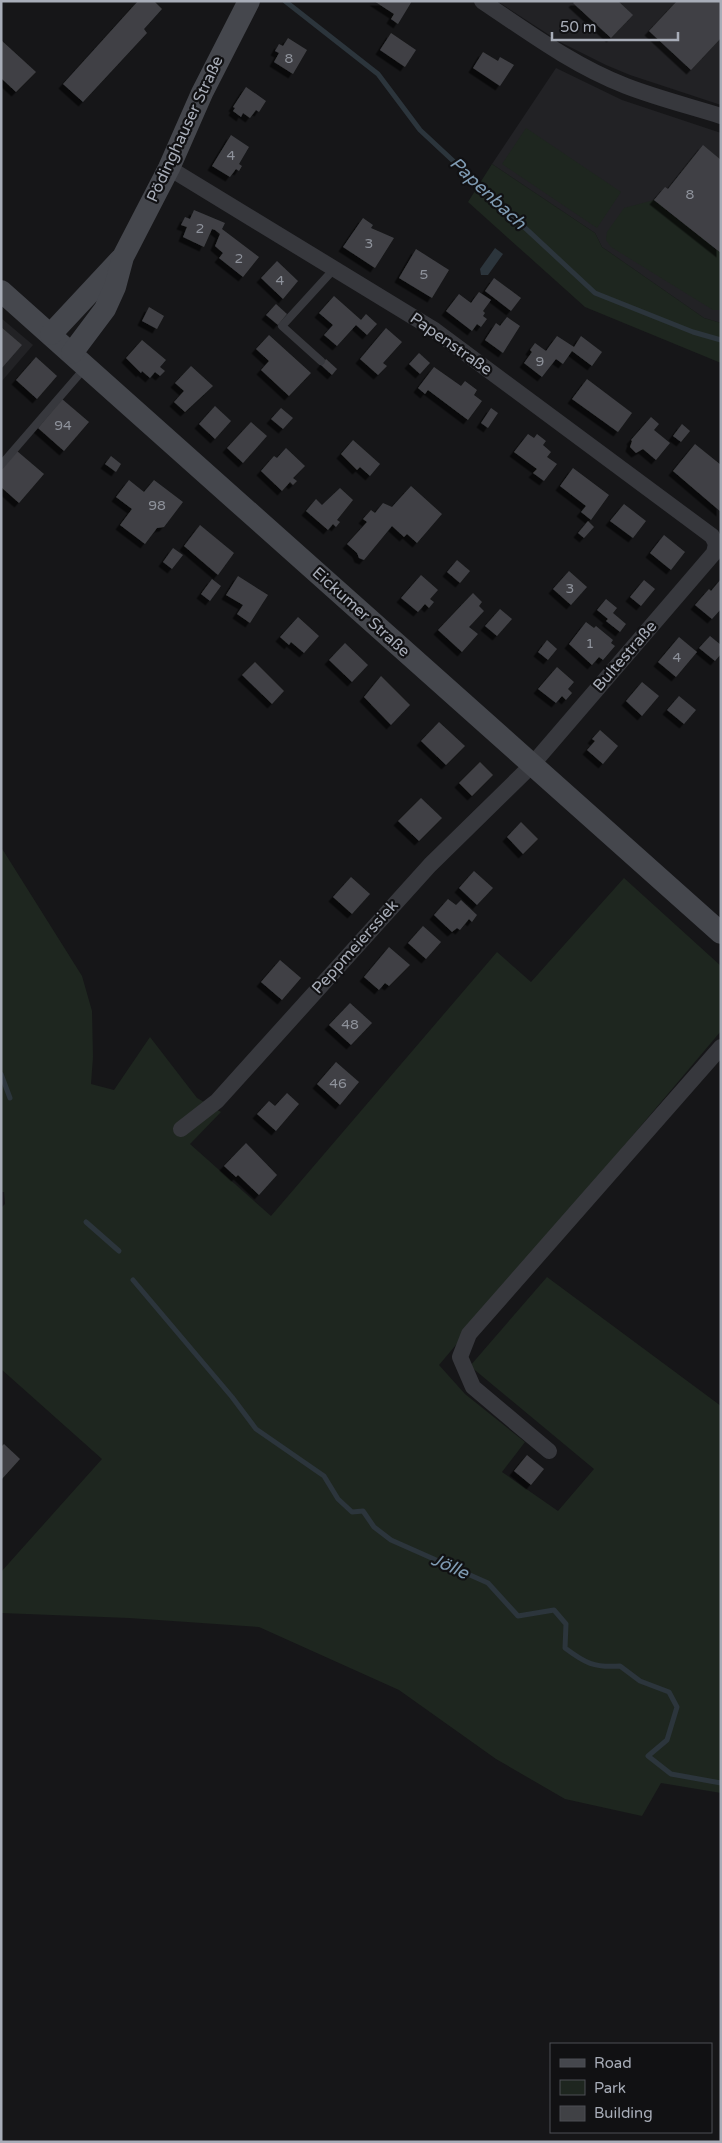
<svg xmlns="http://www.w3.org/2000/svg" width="722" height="2143" viewBox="0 0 722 2143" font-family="'Varela Round',sans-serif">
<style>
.built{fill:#222225}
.green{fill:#1e261f}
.water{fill:#2c353c}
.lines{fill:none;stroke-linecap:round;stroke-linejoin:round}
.stream{stroke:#2c353c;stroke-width:5}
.building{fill:#404145;filter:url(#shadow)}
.service{stroke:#37383d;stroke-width:8}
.minor{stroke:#37383d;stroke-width:16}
.secondary{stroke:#45474d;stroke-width:22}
.labels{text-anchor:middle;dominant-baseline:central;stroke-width:4.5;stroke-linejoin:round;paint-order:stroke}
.number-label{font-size:14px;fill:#8e929b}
.street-label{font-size:16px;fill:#a8adb8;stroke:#111113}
.water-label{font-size:18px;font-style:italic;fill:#7f9bb3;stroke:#111113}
</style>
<defs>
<filter id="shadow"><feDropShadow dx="-4.5" dy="4.5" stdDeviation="0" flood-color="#0009"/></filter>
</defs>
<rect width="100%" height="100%" fill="#161618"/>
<g class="built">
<path d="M497,1H721V105L630,75L606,65L560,42Z"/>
<path d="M556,68L622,100L721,133V323L704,318L602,247L595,233L492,164Z"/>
<path d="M1,318L33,345L1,382Z"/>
</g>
<g class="green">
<path d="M526,128L621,192L597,228L502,164Z"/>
<path d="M492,164L595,233L602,247L704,318L721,323V363L585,307L468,202Z"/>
<path d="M654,200L721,253V310H713L611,247L606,240L607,232L624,208Z"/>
<path d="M1,847L82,976L92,1011L93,1057L91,1084L114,1090L150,1037L197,1098L221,1112L190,1144L271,1216L497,952L531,982L624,878L721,966V1031L439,1365L465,1394L525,1442L502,1472L558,1511L594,1469L470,1366L547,1277L721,1406V1793L661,1783L642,1816L565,1799L496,1759L399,1690L259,1627L129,1618L1,1613V1572L102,1459L1,1369V1208L5,1204L4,1192H1Z"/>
</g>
<path class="water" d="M495,248L503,254L488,275H481L480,269Z"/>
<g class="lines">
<g class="stream">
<path d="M285,1L378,74L420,130L595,293L693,332L721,340"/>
<path d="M1,1074L10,1098"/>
<path d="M86,1222L119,1251"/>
<path d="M133,1280L232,1397L256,1429L324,1476L338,1499L352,1512L363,1511L374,1527L391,1540L488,1583L518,1616L554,1610L566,1624L565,1648C585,1663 594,1668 620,1666L640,1681L669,1692L677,1707L667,1740L648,1756L671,1774L721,1783"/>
</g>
</g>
<g class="building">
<path d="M138,1H154L162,9L144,29L147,33L83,102L63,84Z"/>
<path d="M374,1H412L398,24L391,19L394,14Z"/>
<path d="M575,1H618L633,15L611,38L573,3Z"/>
<path d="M677,1H721V38L691,70L649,31Z"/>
<path d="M391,33L416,50L405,67L380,50Z"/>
<path d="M288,38L307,50L293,74L274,62L279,53L275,51L279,44L283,46Z"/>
<path d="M1,40L36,72L16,92L1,78Z"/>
<path d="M483,52L498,61L500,57L514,65L500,86L473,68Z"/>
<path d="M246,87L266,101L259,112L256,110L250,118L243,113L241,117L233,111L235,108L233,107Z"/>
<path d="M231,135L249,147L239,164L242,166L239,171L236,169L230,177L212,166Z"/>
<path d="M703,145L721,160V253L654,200L665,187L668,189Z"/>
<path d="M194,210L225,223L222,229L259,257L243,277L219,258L223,253L215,246L220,234L215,230L212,229L204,247L183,237L187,227L181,225L185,217L190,219Z"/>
<path d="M363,218L373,225L371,228L394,238L375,268L343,247Z"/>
<path d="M416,249L449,270L432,298L399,278Z"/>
<path d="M277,261L298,281L283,299L261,278Z"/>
<path d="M494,278L521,298L511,311L485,291Z"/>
<path d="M479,292L491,300L483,311L485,313L483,316L487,319L481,327L477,324L472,331L446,311L459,294L471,303Z"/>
<path d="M334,296L361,320L366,314L377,324L367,335L356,325L337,346L324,335L333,325L319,313Z"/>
<path d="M276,304L287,314L278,325L266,315Z"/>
<path d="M149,307L164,316L157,329L142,321Z"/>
<path d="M507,317L520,326L503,353L485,340L496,323L500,326Z"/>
<path d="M1,327L22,345L1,369Z"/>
<path d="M386,328L402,342L383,363L387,366L378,375L360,359Z"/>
<path d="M269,335L311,373L289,396L261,370L269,361L256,349Z"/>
<path d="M557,336L574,347L581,336L602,352L592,366L572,351L563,364L556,359L542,377L524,363L532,352L530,350L535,343L546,351Z"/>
<path d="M142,340L166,360L160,367L165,371L160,376L155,372L150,378L142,371L141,373L126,358Z"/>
<path d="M419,353L430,363L420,374L409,364Z"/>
<path d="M36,357L57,376L37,399L16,380Z"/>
<path d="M326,359L337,369L332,375L321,365Z"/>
<path d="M191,366L213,386L185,412L174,402L184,391L175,383Z"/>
<path d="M434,367L461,386L465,381L477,390L474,395L482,401L468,420L428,390L425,394L418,388Z"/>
<path d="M587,379L632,413L618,432L572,399Z"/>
<path d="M62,399L89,422L64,451L38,428Z"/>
<path d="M215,406L231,421L215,439L199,424Z"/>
<path d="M281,408L293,418L283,429L271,419Z"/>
<path d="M491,408L498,413L488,428L481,423Z"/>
<path d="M651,417L659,424L654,430L670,443L656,460L643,449L636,453L630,447L632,441L631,440Z"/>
<path d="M251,422L267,436L243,463L227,448Z"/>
<path d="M682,424L690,431L681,442L673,436Z"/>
<path d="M528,434L534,438L537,434L546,441L543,445L551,452L547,457L557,464L544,481L533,473L537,469L514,452Z"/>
<path d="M353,440L380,464L370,476L360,467L357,470L341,454Z"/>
<path d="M695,444L721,465V512L673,471Z"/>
<path d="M286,448L305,466L293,478L297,481L293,485L290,482L282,491L261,471L274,456L277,458Z"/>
<path d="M17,451L44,474L19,503L1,487V470Z"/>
<path d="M111,456L121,464L116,472L105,464Z"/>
<path d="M573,468L609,495L591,520L581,512L586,506L560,486Z"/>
<path d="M129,480L144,492L154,480L183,502L164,527L157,528L145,544L120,525L132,509L116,497Z"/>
<path d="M411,486L442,514L417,543L407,534L404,537L392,526L364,560L359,558L357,553L347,544L367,522L363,519L371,510L375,513L383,503L392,507Z"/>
<path d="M340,488L353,500L337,520L340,522L336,527L333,524L328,530L306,511L316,499L322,505Z"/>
<path d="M624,504L646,521L633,538L610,521Z"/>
<path d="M588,521L594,527L584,538L578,533Z"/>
<path d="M200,525L234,553L218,575L184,546Z"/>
<path d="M664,535L685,552L671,570L650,553Z"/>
<path d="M173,548L183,555L172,569L163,562Z"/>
<path d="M457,560L470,571L460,583L447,572Z"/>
<path d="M569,571L587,587L571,605L553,589Z"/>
<path d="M421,575L438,590L430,599L434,602L429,608L425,604L418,612L401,598Z"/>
<path d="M238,576L268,595L250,623L237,614L243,605L226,595Z"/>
<path d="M212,579L221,586L210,601L201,594Z"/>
<path d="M721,579V609L712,619L695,605L709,589L711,591Z"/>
<path d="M644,580L655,589L641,606L630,597Z"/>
<path d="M473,593L482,602L479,606L484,611L469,627L478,634L462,652L438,630Z"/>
<path d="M606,599L617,608L613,613L626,624L620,632L606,621L608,619L597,610Z"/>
<path d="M500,609L512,619L497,636L485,626Z"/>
<path d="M298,617L319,636L304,653L291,642L289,645L280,637Z"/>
<path d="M586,622L594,628L596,626L613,640L611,643L615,646L603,660L599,657L592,665L569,644Z"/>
<path d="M710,636L721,645V654L715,661L699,648Z"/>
<path d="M679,637L697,652L676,677L658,662Z"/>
<path d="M547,640L557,649L548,660L538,652Z"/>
<path d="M345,643L368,665L352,682L329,660Z"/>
<path d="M255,662L284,691L272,704L242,675Z"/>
<path d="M557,667L574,682L568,689L572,693L566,700L562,696L556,703L538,689Z"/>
<path d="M381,676L410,705L391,725L364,697Z"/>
<path d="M642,682L659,696L642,716L626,701Z"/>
<path d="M679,696L696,710L684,724L667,710Z"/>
<path d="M439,722L465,746L446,765L421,741Z"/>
<path d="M600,730L618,746L603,764L587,750L595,741L592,739Z"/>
<path d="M480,762L493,775L472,796L459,783Z"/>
<path d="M421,798L442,818L419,841L398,821Z"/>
<path d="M521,822L538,839L523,854L507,837Z"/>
<path d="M474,871L493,888L477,905L459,888Z"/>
<path d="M351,877L370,894L352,914L333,897Z"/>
<path d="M448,899L456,905L461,900L477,915L472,922L469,919L460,930L457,928L452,932L434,915Z"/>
<path d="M423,926L441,942L426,959L408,943Z"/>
<path d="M389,947L410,965L389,986L385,983L379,990L364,977Z"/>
<path d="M280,960L301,978L282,1000L261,982Z"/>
<path d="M350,1003L372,1023L351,1045L329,1025Z"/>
<path d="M336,1062L359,1082L340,1105L317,1084Z"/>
<path d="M287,1093L299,1104L276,1131L257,1114L269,1101L275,1106Z"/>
<path d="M246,1143L277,1175L259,1195L238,1175L236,1177L224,1166Z"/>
<path d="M4,1444L20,1459L1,1480V1447Z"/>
<path d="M527,1455L544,1469L531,1485L514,1471Z"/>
</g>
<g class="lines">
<g class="service">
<path d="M321,361L282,326L334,269"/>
<path d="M1,465L84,369"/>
</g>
<g class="minor">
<path d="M482,1C528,32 574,66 626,86C657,98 689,106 721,116"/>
<path d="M169,168L433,329L712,536L716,544L714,553L531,766L430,865L217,1101L181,1129"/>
<path d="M549,1451L473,1387L460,1357L469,1334L721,1047"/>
</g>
<g class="secondary">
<path d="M1,291L721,933"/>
<path d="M51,334L120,260"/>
<path d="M72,353L105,309L115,287L123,257L169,168L202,93L249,1"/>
</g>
</g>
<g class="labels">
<g class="number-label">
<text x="289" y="58">8</text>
<text x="231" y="155">4</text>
<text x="690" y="194">8</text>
<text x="200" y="228">2</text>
<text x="369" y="243">3</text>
<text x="239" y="258">2</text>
<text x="424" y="274">5</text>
<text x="280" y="280">4</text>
<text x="540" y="361">9</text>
<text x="63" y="425">94</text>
<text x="157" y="505">98</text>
<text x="570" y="588">3</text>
<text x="590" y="643">1</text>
<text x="677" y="657">4</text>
<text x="350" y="1024">48</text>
<text x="338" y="1083">46</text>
</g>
<g class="street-label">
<text transform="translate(185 129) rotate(-65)">Pödinghauser Straße</text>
<text transform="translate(451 344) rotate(35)">Papenstraße</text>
<text transform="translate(361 612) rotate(42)">Eickumer Straße</text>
<text transform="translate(625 656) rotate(-49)">Bultestraße</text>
<text transform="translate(355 947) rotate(-48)">Peppmeierssiek</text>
</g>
<g class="water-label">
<text transform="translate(488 193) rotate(43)">Papenbach</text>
<text transform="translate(450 1566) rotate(24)">Jölle</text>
</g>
</g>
<rect width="722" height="2143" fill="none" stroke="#a8adb8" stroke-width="5"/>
<rect x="550" y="2043" width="162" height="90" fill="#111113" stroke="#4d4f55"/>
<rect x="560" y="2059" width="25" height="8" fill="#45474d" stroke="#4d4f55"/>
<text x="594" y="2068" font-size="15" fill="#a8adb8">Road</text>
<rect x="560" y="2080" width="25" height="15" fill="#1e261f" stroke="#4d4f55"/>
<text x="594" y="2093" font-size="15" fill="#a8adb8">Park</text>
<rect x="560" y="2106" width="25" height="15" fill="#404145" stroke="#4d4f55"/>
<text x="594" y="2118" font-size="15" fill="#a8adb8">Building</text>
<path d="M552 32v8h126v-8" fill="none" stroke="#a8adb8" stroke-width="2.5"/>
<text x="560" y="32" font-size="15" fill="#a8adb8" stroke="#111113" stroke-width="4" paint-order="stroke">50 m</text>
</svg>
